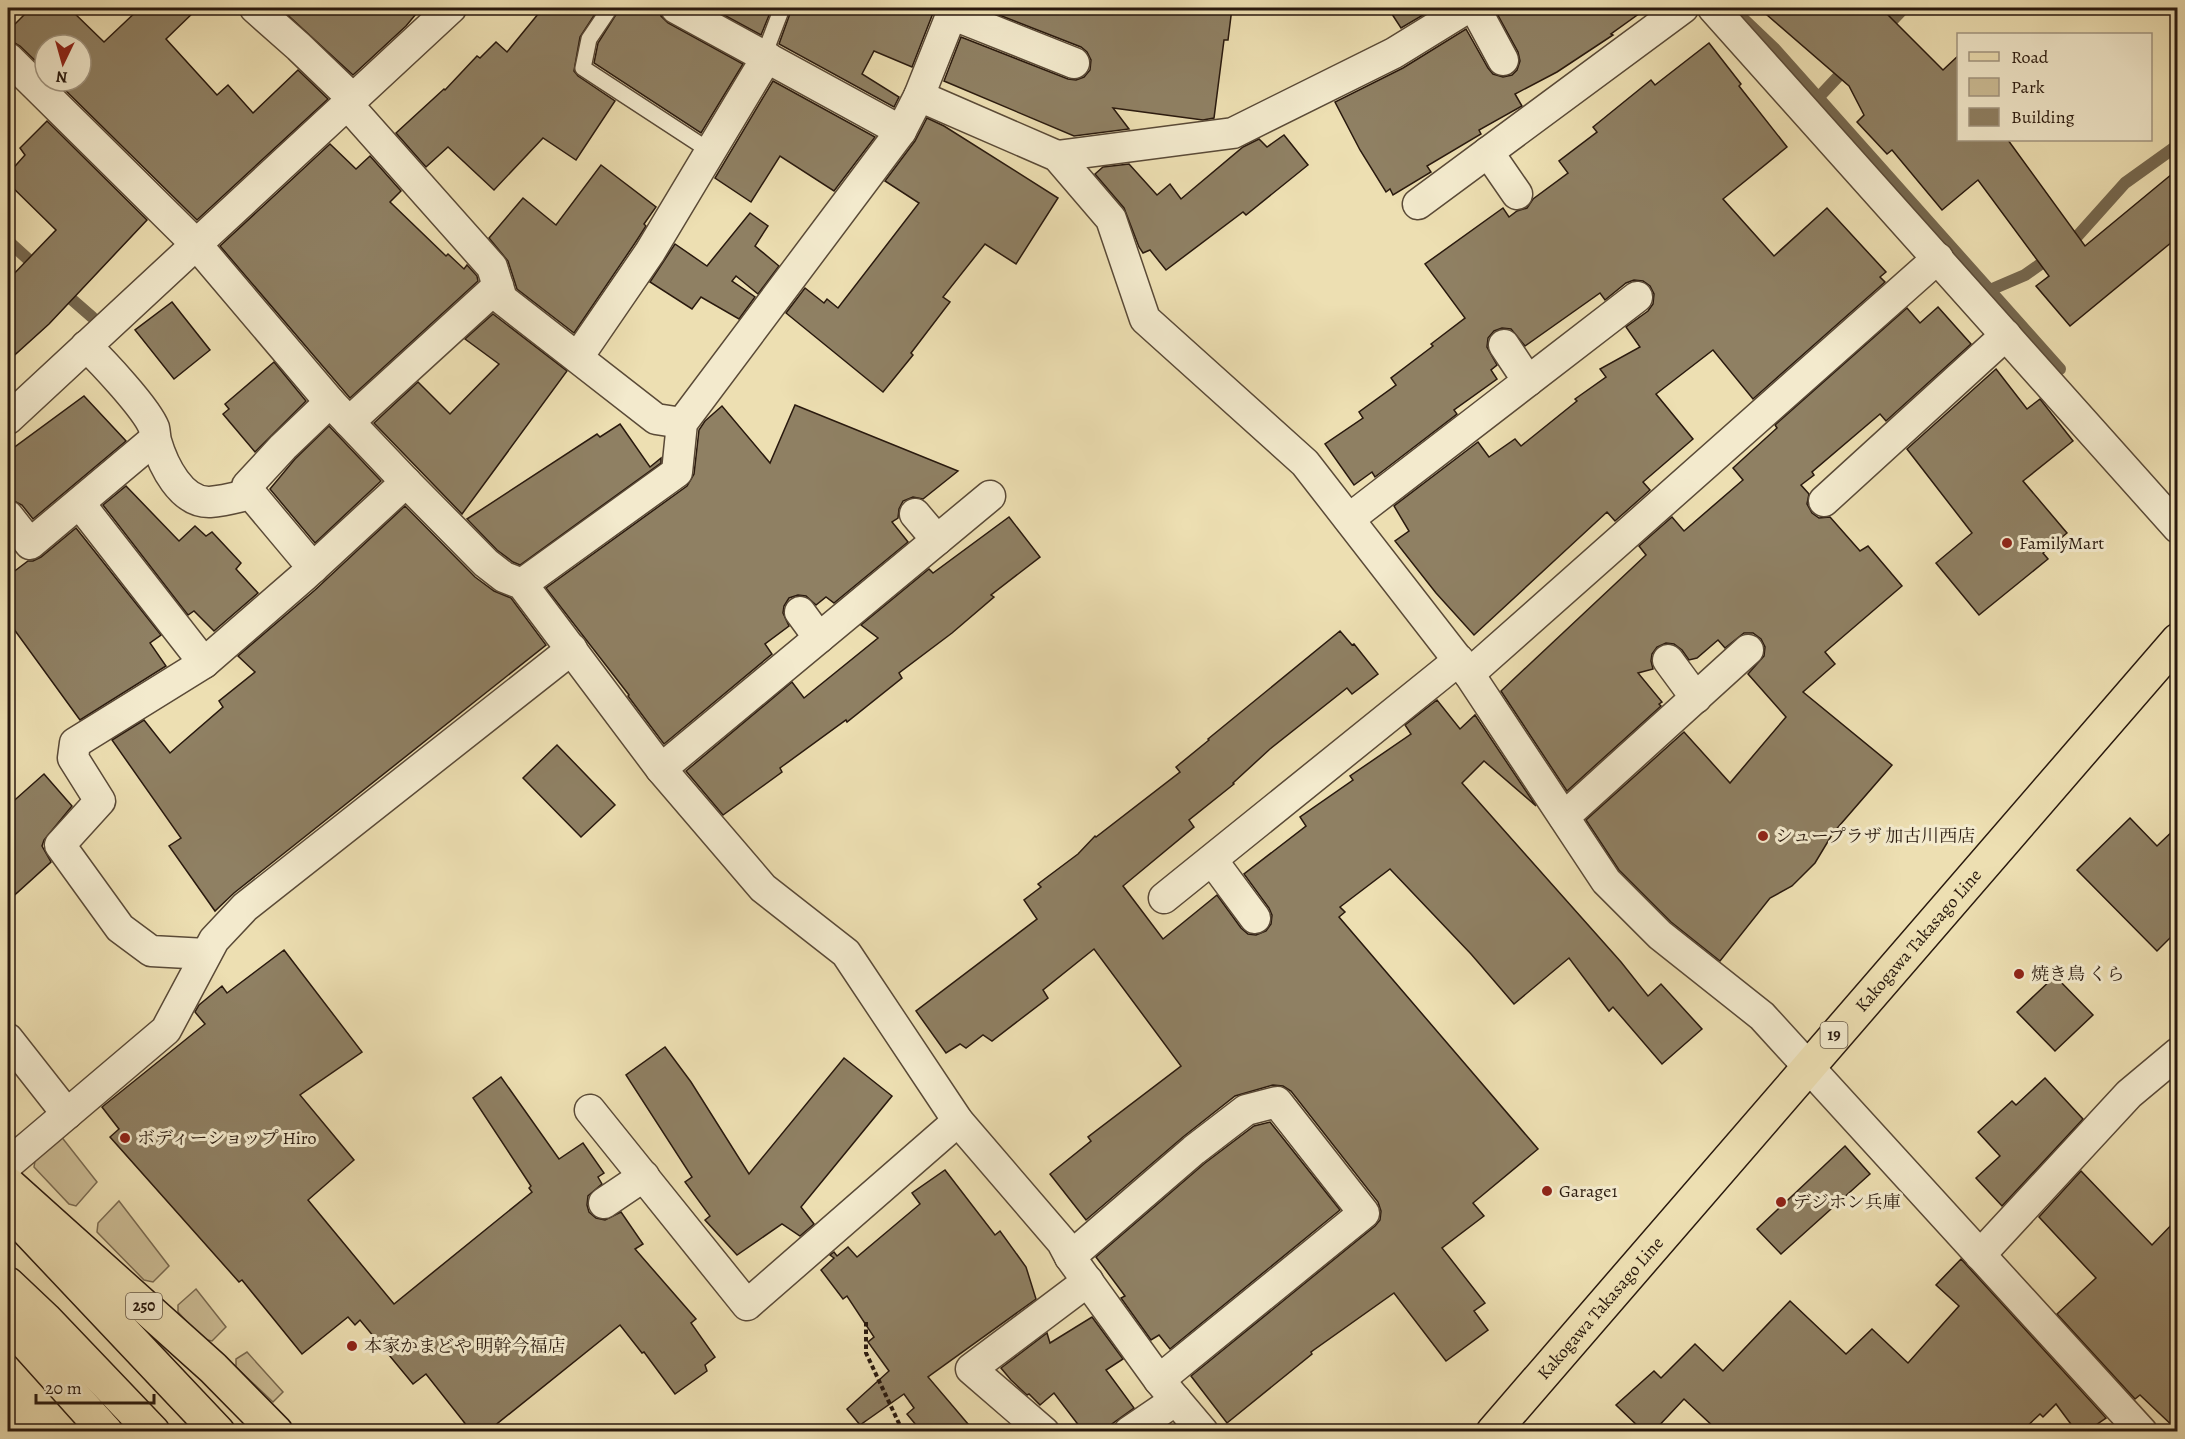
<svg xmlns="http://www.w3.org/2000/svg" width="2185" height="1439" viewBox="0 0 2185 1439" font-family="Alegreya,'Noto Serif JP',serif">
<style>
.green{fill:#ccbd96;stroke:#7a6b52;stroke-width:1.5}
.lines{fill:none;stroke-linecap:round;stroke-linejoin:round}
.stream{stroke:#76684f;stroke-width:12}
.building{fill:#8f8063;stroke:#29190e;stroke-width:1.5}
.lane-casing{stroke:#5a4a37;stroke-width:18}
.street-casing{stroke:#5a4a37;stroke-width:33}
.primary-casing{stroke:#29190e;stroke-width:36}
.highway-casing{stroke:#29190e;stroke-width:36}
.path{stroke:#29190e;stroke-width:4;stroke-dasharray:4.5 3;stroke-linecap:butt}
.lane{stroke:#f3eacd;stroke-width:15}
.street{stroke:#f3eacd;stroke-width:30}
.primary{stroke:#eddfb2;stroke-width:33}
.highway{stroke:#eddfb2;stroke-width:33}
.poi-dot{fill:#8f2418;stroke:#f3eacd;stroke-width:2}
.labels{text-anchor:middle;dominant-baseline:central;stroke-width:6;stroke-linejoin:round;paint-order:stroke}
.shield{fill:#f3eacd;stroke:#665847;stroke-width:1.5}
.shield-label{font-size:16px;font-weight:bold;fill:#29190e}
.poi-label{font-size:18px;fill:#29190e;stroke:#f3eacd;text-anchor:start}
.street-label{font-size:18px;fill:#29190e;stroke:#f3eacd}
</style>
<rect width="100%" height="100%" fill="#eddfb2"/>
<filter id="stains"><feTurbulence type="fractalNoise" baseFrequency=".00333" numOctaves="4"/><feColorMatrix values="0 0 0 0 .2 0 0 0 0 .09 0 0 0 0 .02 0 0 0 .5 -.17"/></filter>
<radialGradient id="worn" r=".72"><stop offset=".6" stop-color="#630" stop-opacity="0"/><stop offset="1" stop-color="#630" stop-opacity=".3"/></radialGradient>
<g class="green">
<path d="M60,1135L97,1182L76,1206L69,1204L34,1167L35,1161Z"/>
<path d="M119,1201L169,1266L153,1282L144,1280L97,1232L98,1223Z"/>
<path d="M196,1289L226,1327L212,1341L203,1339L178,1312V1305Z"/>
<path d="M247,1352L283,1392L273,1402L236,1367V1359Z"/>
</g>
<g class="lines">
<g class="stream">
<path d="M1732,8L1774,48L2060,369"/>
<path d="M1883,30L1904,8"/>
<path d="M1818,98L1848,66"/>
<path d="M8,241L40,270"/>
<path d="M61,290L92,317"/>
<path d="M1990,290L2025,275L2073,241L2125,183L2178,145"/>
</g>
</g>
<g class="building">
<path d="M31,8H69L104,42L140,8H198L166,39L217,95L228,85L253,113L298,70L328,99L197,220L56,81H81V45H45V70L20,46L13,42L8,41V31Z"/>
<path d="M280,8H421L406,26L353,75Z"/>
<path d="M543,8H599L580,37L574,71L578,76L615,101L576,160L543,138L494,190L448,147L426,167L396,133L444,89L445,90L477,56L480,58L496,42L507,52Z"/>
<path d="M620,8H659L661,16L668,23L743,64L701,133L594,63L598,43Z"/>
<path d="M711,8H772L761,35Z"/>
<path d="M792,8H935L912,67L874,51L862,74L899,97L894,107L779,44Z"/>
<path d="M981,8H1232L1228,40H1224L1214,118L1203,120L1113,108L1129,129L1074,136L944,81L961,37L1068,79L1076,80L1084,77L1090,70L1091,60L1087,52L1081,47Z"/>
<path d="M1388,8H1435L1401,28Z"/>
<path d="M1494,8H1647L1611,34L1613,35L1557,72L1515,94L1522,106L1479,130L1481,134L1427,166L1431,172L1393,195L1390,189L1386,192L1360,150L1335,102L1403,68L1466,29L1488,68L1493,74L1503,77L1512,75L1517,70L1520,61L1518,52Z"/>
<path d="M1759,8H1881L1943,70L1959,55V140H2008L2085,246L2178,169V237L2070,326L2036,286L2049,276L1978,180L1942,210L1892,150L1887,154L1857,122L1864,115L1849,86Z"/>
<path d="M1709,43L1741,84L1739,86L1787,147L1723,199L1774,256L1827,208L1886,272L1880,277L1885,282L1753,399L1713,350L1656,394L1693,439L1643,482L1650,490L1615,521L1607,512L1474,635L1436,593L1395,541L1409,531L1394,506L1478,442L1489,457L1515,439L1521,446L1577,401L1575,399L1606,377L1600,369L1640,347L1626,327L1648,311L1653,304L1654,294L1650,286L1643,281L1634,280L1626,283L1605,300L1600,293L1525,346L1511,329L1502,328L1494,331L1488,338L1487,347L1497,365L1491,370L1497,379L1454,410L1457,414L1375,477L1372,472L1354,485L1325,444L1363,418L1359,412L1396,385L1391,378L1433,346L1431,344L1465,318L1425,264L1503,208L1509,217L1517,211L1527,208L1533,199L1568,173L1559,161L1597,132L1593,127L1651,80L1655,85Z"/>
<path d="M773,81L875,137L834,191L780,156L751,202L715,178Z"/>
<path d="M927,118L944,126L1058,198L1016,264L985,244L943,297L950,302L911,353L913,355L883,392L786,313L805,288L824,303L827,299L838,308L919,203L885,181L915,141Z"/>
<path d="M47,121L147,220L49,324L8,361V280L56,230L8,183V174L25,155L20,148Z"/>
<path d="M1284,135L1308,165L1246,215L1243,212L1166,270L1150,250L1143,253L1139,247L1124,208L1095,174L1103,167L1129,164L1157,195L1170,184L1181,199L1243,147L1259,139L1267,147Z"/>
<path d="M330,144L356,169L370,156L401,191L390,202L446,256L448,254L464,269L467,265L477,276L478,281L350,398L220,246Z"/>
<path d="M601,165L656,207L644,224L646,226L635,243L574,333L517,289L508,261L489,238L523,198L556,225Z"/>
<path d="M750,213L768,226L755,246L779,266L758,294L736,276L732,281L755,297L739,319L701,297L692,309L650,282L675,244L707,266Z"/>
<path d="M172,302L210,350L174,379L135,330Z"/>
<path d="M1938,307L1971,344L1886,421L1880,414L1812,472L1814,475L1801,485L1809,494L1807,504L1812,513L1819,518L1830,517L1860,551L1868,546L1902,586L1825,652L1835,664L1803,692L1892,765L1833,833L1815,863L1792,886L1770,898L1720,961L1671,922L1619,870L1586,820L1684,732L1730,783L1786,717L1748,674L1764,656L1765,647L1761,639L1753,633H1744L1725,648L1718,640L1697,658L1689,660L1682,650L1674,644L1666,643L1657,647L1652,654L1651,661L1653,669L1638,673L1662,702L1659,704L1661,706L1567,791L1501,691L1646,555L1639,546L1672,517L1684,531L1743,480L1733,468L1777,428L1775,425L1907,308L1920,323Z"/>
<path d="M493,314L567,371L462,514L374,423L418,382L450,414L499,364L465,339Z"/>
<path d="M274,362L306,401L255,452L223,414L229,409L225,404Z"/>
<path d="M1996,369L2027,409L2040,399L2073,441L2023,481L2067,533L2043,553L2048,559L1979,615L1936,563L1972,533L1907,449Z"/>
<path d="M84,396L126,441L33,519L22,505L12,500L8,494V452Z"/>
<path d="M795,405L958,471L923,499L913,497L903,501L899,509L898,518L892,522L908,542L834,603L826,597L816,605L806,596L798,595L789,598L784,606L783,613L789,626L765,644L772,654L664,744L628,696L629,695L546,588L687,486L694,474L699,430L705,421L722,406L770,463Z"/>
<path d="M620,424L650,467L661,458V463L520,565L513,562L497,550L467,519L597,434L600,437Z"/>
<path d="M329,426L381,481L315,543L270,489L295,459Z"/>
<path d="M126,486L179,541L195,526L206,536L212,532L241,563L236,569L258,593L214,631L194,611L188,615L103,505Z"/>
<path d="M405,506L475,577L494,591L511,598L546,645L234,893L215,911L169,846L181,838L112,740L144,720L170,753L223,707L219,701L255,672L238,656L315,590Z"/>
<path d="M1009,517L1040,557L991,595L994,597L952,633L899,673L902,678L847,722L846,720L780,768L782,772L723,815L686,771L792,682L804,698L878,638L861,625L929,569L933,573Z"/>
<path d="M76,528L161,635L150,643L166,666L80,720L8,621V576L28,561H33L41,557Z"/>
<path d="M1340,631L1352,645L1354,644L1378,674L1352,694L1347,688L1270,749L1233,783L1234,784L1189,820L1194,827L1123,886L1163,939L1217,895L1241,928L1248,934L1256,935L1266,931L1271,924L1272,915L1269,908L1244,874L1306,826L1300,817L1353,780L1350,776L1411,734L1405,725L1437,700L1460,729L1475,715L1536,806L1484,761L1462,783L1621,962L1648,996L1661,984L1702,1029L1662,1064L1613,1007L1609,1011L1569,958L1514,1004L1471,954L1390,869L1340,907L1345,912L1339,917L1538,1149L1473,1203L1484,1216L1442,1248L1485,1303L1474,1311L1488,1330L1446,1361L1394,1293L1311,1352L1312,1354L1227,1423L1191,1376L1375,1226L1380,1220L1381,1211L1378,1202L1291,1091L1283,1086L1273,1085L1235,1096L1183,1137L1086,1220L1050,1174L1091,1141L1088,1137L1181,1066L1094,949L1043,990L1048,998L992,1041L983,1035L966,1048L960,1044L946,1053L916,1011L1037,919L1024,900L1041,887L1038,884L1078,854L1095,836L1096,837L1180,772L1176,767L1209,740L1208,739Z"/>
<path d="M557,745L615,805L581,837L523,778Z"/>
<path d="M44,774L72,806L44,840L42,846L51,862L8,901V806Z"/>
<path d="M2130,818L2157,846L2178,826V930L2157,951L2077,870Z"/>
<path d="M284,950L362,1052L300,1095L354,1160L308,1200L394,1304L532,1192L529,1188L531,1186L473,1098L501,1077L559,1159L583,1143L604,1173L598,1177L602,1184L588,1196L587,1205L589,1212L596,1218L605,1220L621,1212L643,1244L635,1249L696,1319L691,1323L715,1357L705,1365L707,1371L675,1394L644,1352L642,1353L620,1325L488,1431H471L426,1374L413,1384L360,1320L355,1325L348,1317L302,1354L242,1280L239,1282L110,1137L119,1129L102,1107L205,1024L195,1012L199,1005L222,986L227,993Z"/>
<path d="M2055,976L2093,1015L2055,1051L2017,1012Z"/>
<path d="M665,1047L691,1082L749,1174L844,1058L892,1096L801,1207L814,1224L800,1236L782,1224L737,1255L705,1220L710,1216L685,1182L692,1177L626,1075Z"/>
<path d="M2045,1078L2083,1119L2002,1206L1976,1178L2000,1156L1978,1132L2012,1101L2016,1105Z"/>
<path d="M1270,1122L1340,1210L1170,1349L1159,1335L1151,1340L1121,1298L1125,1296L1096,1257L1205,1163L1254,1126Z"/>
<path d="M1845,1146L1870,1174L1781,1254L1757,1229Z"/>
<path d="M945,1170L995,1235L1000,1231L1026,1267L1036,1299L928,1377L974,1431H921L907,1414L914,1408L904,1394L860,1425L847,1409L889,1371L868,1342L874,1337L847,1296L843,1299L821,1270L834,1258L830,1255L834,1252L837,1256L848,1247L857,1257L920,1204L912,1193Z"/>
<path d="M2081,1171L2152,1245L2178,1218V1431L2140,1395L2135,1399L2057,1314L2096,1278L2039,1217Z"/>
<path d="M1961,1259L2106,1418L2087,1431H2076L2056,1404L2043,1417L2040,1414L2022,1431H1718L1684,1399L1654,1431H1643L1616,1405L1654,1371L1661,1378L1695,1344L1723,1371L1790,1301L1846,1354L1872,1329L1908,1363L1959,1306L1936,1285Z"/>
<path d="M1092,1317L1123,1359L1106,1370L1134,1408L1102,1431H1083L1054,1393L1040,1405L1029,1394L1027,1395L1011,1380L1001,1368L1047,1333L1050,1343Z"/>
</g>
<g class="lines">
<defs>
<g id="lane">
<path d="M610,8L589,39L583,68L710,151"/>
<path d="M764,55L782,8"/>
</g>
<g id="street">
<path d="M255,8L299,47L353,99"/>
<path d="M676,8L901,131"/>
<path d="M1475,8L1503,60"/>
<path d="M1713,8L2178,528"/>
<path d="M951,14L1074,63"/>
<path d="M8,58L196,244L330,402L406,482L486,563L504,577L522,584L661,769L763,888L846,953L958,1121L1062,1242L1070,1257L1159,1380L1203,1432"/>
<path d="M919,96L1057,156L1111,219L1145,319L1305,463L1469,674L1606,881L1660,935L1762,1016L2142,1432"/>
<path d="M347,104L492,267L502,299L656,419L682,423"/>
<path d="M1488,152L1517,194"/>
<path d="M1057,156L1233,133L1394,53L1467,8"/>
<path d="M1418,204L1683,8"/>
<path d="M1504,345L1528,381"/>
<path d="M86,346C102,361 147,409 154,428C155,432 155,437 156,441C163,465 181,503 210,502C224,501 238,497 251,494L313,568"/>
<path d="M578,357L650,252L767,57"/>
<path d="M8,419L451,8"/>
<path d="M349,422L498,286"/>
<path d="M251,494L247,486L283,447L330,402"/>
<path d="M1824,501L2006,335"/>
<path d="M80,504L204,663"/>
<path d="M915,514L937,540"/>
<path d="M8,516L30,544L155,439"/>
<path d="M1349,519L1637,297"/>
<path d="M522,584L677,472L682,423L901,131L919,96L954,8"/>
<path d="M800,612L819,638"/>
<path d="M1668,660L1696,698"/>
<path d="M1469,674L1938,258"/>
<path d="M661,769L990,496"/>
<path d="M1564,817L1748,650"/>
<path d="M1212,860L1255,918"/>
<path d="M1164,898L1459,660"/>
<path d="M206,954L151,951L120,928L60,845L100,801L73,758L75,743L204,663L303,577L406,482"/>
<path d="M8,1039L67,1114"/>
<path d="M590,1110L747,1305L958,1121"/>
<path d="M8,1164L166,1030L214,940L245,907L572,649"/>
<path d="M604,1203L644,1176"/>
<path d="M1980,1255L2129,1094L2178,1053"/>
<path d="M1070,1257L1194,1150L1246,1110L1277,1102L1364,1213L1159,1380"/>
<path d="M1044,1432L971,1369L1088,1281"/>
<path d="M1129,1432L1176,1400"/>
</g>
<g id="primary">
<path id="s1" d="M1493,1432L2178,640"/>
</g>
<g id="highway">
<path d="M8,1184L213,1368L276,1432"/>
<path d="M13,1215L218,1432"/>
<path d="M8,1284L45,1319L153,1432"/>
<path d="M8,1323L106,1432"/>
</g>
</defs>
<use href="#lane" class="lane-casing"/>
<use href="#street" class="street-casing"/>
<use href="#primary" class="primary-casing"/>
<use href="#highway" class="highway-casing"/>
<path class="path" d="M866,1322V1353L903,1432"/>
<use href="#lane" class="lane"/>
<use href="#street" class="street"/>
<use href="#primary" class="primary"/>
<use href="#highway" class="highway"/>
</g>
<g class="poi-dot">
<circle cx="2007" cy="543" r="6"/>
<circle cx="1763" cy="836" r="6"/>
<circle cx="2019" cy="974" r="6"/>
<circle cx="125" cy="1138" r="6"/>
<circle cx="1547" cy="1191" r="6"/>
<circle cx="1781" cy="1202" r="6"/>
<circle cx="352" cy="1346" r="6"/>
</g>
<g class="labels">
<g class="shield">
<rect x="1820.5" y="1022" width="27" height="26" rx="4.5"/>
<rect x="126" y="1293" width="36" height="26" rx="4.5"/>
</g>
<g class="shield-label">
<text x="1834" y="1035">19</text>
<text x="144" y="1306">250</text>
</g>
<g class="poi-label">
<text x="2019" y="543">FamilyMart</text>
<text x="1775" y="836">シュープラザ 加古川西店</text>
<text x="2031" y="974">焼き鳥 くら</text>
<text x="137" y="1138">ボディーショップ Hiro</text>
<text x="1559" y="1191">Garage1</text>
<text x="1793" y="1202">デジホン兵庫</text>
<text x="364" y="1346">本家かまどや 明幹今福店</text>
</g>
<g class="street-label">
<text stroke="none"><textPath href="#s1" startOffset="650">Kakogawa Takasago Line</textPath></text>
<text stroke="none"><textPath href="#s1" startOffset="164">Kakogawa Takasago Line</textPath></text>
</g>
</g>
<rect width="2185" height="1439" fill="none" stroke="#eddfb2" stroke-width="30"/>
<rect x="9" y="9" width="2167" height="1421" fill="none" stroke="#29190e" stroke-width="3"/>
<rect x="15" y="15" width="2155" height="1409" fill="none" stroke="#29190e" stroke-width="1.5"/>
<rect x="1957" y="33" width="195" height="108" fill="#f3eacd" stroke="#a29681" stroke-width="1.5"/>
<rect x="1969" y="52" width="30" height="9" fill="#eddfb2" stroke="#a29681" stroke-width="1.5"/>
<text x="2011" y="63" font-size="18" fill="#29190e">Road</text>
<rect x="1969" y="78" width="30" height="18" fill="#ccbd96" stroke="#a29681" stroke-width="1.5"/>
<text x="2011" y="93" font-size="18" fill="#29190e">Park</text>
<rect x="1969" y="108" width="30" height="18" fill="#8f8063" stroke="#a29681" stroke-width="1.5"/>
<text x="2011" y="123" font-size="18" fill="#29190e">Building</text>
<g transform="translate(63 63) rotate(185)"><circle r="28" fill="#f3eacd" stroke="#a29681" stroke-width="1.5"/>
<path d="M0-4.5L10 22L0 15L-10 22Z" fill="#8f2418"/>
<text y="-9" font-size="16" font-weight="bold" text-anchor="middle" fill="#29190e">N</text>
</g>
<path d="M36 1394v9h118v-9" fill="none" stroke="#29190e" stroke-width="3"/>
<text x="45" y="1394" font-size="18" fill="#29190e" stroke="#f3eacd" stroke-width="4.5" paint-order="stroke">20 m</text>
<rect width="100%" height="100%" filter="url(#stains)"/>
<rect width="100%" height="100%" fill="url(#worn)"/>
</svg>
